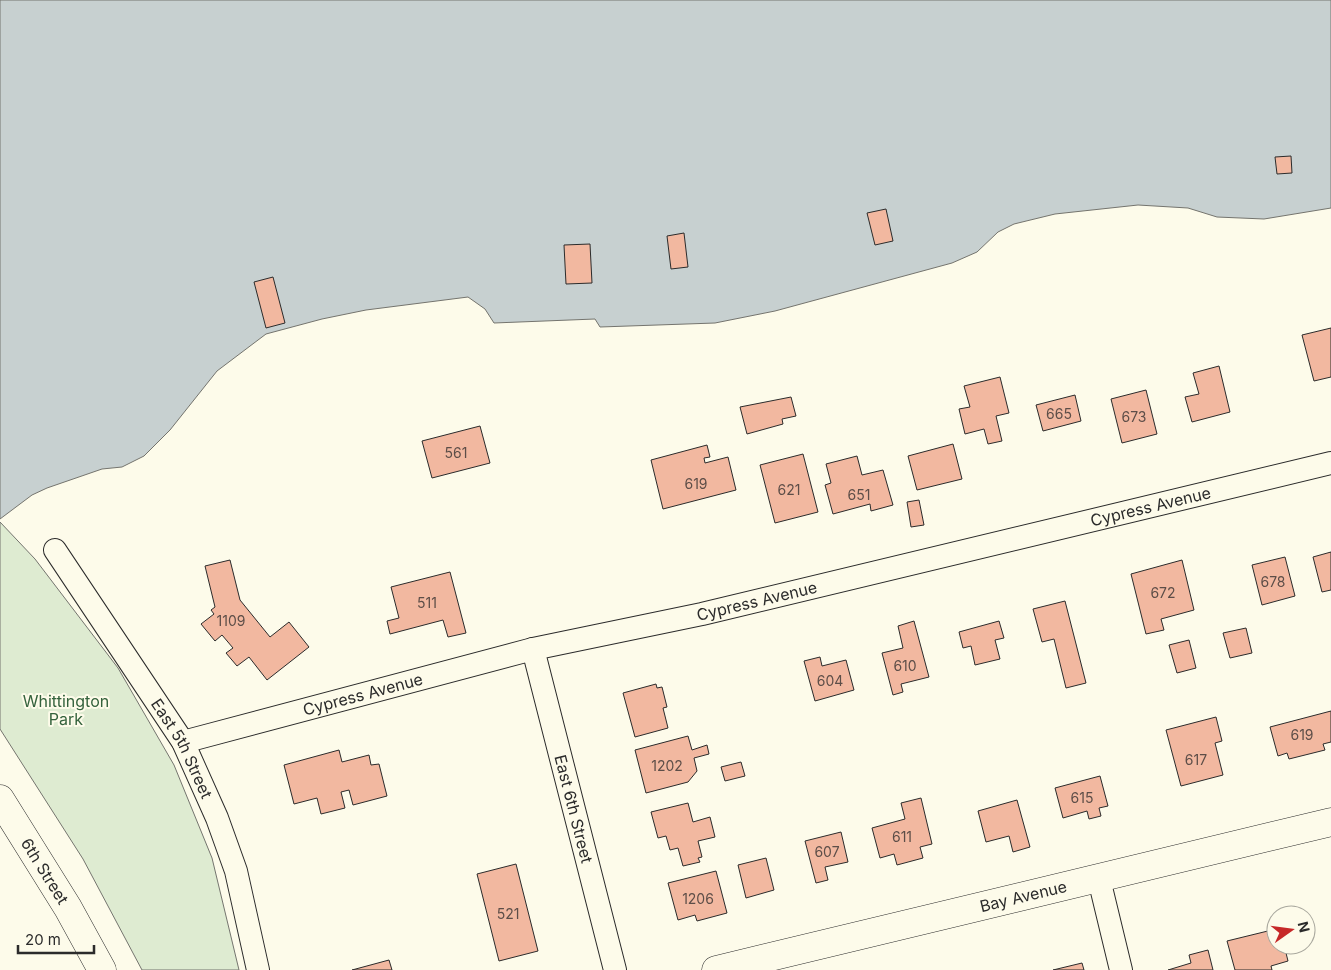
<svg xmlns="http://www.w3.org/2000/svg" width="1331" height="970" viewBox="0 0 1331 970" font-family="Inter,sans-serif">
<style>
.green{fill:#deebd1;stroke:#74746e}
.water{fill:#c7d0d0;stroke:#74746e}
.building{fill:#f2b8a0;stroke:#2b2b2b}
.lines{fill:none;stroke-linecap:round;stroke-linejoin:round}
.minor-casing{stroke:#2b2b2b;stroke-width:24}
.tertiary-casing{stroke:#2b2b2b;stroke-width:29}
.primary-casing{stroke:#2b2b2b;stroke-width:29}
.minor{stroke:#fdfbea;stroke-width:22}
.tertiary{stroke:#fdfbea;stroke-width:28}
.primary{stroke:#fdfbea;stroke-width:28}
.labels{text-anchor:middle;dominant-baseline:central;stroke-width:4;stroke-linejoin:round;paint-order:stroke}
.number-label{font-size:14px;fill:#5d4e48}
.street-label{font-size:16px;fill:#2b2b2b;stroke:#fdfbea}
.park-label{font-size:16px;fill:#34623c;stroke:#fdfbea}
</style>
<rect width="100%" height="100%" fill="#fdfbea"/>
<path class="green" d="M0,522L35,559L118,668L174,765L212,858L239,970H142L83,859L0,729Z"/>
<path class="water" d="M0,0H1331V208L1264,219L1217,217L1188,208L1138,205L1055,214L1014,224L998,232L977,252L952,263L775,311L715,323L600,327L595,319L494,323L485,309L468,297L366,310L322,319L266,334L217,371L170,430L144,456L122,467L102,469L47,488L32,495L0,519Z"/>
<g class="building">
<path d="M1291,156L1292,173L1277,174L1275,157Z"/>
<path d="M886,209L893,241L875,245L867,213Z"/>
<path d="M684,233L688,267L671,269L667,236Z"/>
<path d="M590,244L592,283L566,284L564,245Z"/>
<path d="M273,277L285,323L266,328L254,282Z"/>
<path d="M1331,328V377L1314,381L1302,335Z"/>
<path d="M1219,366L1230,412L1192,422L1185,397L1199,394L1193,373Z"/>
<path d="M1000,377L1009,413L996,416L1002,441L988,444L984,429L965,434L959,409L970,407L964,386Z"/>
<path d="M1146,390L1157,434L1122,443L1111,399Z"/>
<path d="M1075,395L1081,421L1043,431L1036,405Z"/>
<path d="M791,397L796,416L782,419L783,424L747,434L740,407Z"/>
<path d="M480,426L490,463L432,478L422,441Z"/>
<path d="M953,444L962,479L917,490L908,456Z"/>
<path d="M707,445L710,457L704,458L705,463L728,457L736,490L663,509L651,460Z"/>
<path d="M803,454L818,512L775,523L760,465Z"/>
<path d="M857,456L862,475L883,470L893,505L871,511L870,504L833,514L825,485L831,483L826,464Z"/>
<path d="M919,500L924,525L911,527L907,502Z"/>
<path d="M1331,552V590L1322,592L1313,557Z"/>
<path d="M1285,557L1295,596L1262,605L1252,565Z"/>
<path d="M230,560L240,600L270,637L289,622L309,647L267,680L249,657L237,666L226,653L233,648L222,635L215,641L201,624L214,614L211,610L215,607L205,566Z"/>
<path d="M1182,560L1194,610L1161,619L1164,630L1146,634L1131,574Z"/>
<path d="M450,572L466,633L448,637L443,620L390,634L387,621L399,618L391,587Z"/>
<path d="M1065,601L1086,683L1066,688L1054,639L1042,642L1033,609Z"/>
<path d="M914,621L929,677L901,684L903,692L893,695L882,653L903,648L898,626Z"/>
<path d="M999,621L1004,638L995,640L1000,659L975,665L971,646L963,648L959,632Z"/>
<path d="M1246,628L1252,653L1230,658L1223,633Z"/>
<path d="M1189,640L1196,668L1177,673L1169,645Z"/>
<path d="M820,657L822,666L846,660L854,690L815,701L804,661Z"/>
<path d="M656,684L657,688L662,687L667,707L663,708L668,728L635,737L623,693Z"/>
<path d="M1331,711V742L1323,744L1325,750L1289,759L1287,753L1278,756L1270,727Z"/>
<path d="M1216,717L1222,741L1215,743L1223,775L1181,786L1166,730Z"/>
<path d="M688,736L692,750L707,745L709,754L694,758L697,771L688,782L646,793L635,750Z"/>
<path d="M339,750L342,762L369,755L371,765L379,764L387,796L353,805L349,790L341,792L345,808L321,814L317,798L294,804L284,765Z"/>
<path d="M741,762L745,776L725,781L721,767Z"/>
<path d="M1100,776L1108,806L1099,808L1101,816L1089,819L1087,811L1063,818L1055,788Z"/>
<path d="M921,798L932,844L920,847L923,858L897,865L894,854L880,858L872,828L905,819L901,803Z"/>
<path d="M1017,800L1030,847L1013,852L1009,836L986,842L978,811Z"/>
<path d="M688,803L693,822L710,817L715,837L698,841L702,857L698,858L700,862L683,866L678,848L670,850L666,836L658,838L651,812Z"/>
<path d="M841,832L848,862L825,867L828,880L816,883L805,841Z"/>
<path d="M766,858L774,890L746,898L738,865Z"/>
<path d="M516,864L538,951L499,961L477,874Z"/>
<path d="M716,871L727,913L697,921L695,915L678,920L668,883Z"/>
<path d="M1276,929V945H1284L1288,961L1271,966L1272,970H1235L1227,941Z"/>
<path d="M1208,950L1213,970H1168L1191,963L1189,955Z"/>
<path d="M389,960L392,970H352Z"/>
<path d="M1082,963L1084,970H1053Z"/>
</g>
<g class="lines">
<defs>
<g id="minor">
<path id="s1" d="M55,550L183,742L217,818L236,871L258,970"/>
<path id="s2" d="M533,649L615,970"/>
<path id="s3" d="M183,742L533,649L702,614L1331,463"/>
<path d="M1099,879L1121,970"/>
</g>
<g id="tertiary">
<path id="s4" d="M716,970L1331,822"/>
</g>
<g id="primary">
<path id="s5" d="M0,799L68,908L102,970"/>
</g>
</defs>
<use href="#minor" class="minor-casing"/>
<use href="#tertiary" class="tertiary-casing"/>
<use href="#primary" class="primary-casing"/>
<use href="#minor" class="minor"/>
<use href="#tertiary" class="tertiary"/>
<use href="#primary" class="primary"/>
</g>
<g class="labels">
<g class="number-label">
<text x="1059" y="413">665</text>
<text x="1134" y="416">673</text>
<text x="456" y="452">561</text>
<text x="696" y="483">619</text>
<text x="789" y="489">621</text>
<text x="859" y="494">651</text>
<text x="1273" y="581">678</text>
<text x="1163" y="592">672</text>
<text x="427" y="602">511</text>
<text x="231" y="620">1109</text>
<text x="905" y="665">610</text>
<text x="830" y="680">604</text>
<text x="1302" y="734">619</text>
<text x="1196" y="759">617</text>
<text x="667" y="765">1202</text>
<text x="1082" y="797">615</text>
<text x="902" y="836">611</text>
<text x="827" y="851">607</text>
<text x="698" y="898">1206</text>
<text x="508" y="913">521</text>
</g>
<g class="street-label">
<text stroke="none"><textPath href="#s3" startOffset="996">Cypress Avenue</textPath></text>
<text stroke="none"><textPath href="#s3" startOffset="591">Cypress Avenue</textPath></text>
<text stroke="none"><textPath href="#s3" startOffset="186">Cypress Avenue</textPath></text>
<text stroke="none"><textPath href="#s1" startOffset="236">East 5th Street</textPath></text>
<text stroke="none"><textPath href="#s2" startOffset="165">East 6th Street</textPath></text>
<text stroke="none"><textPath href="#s5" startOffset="85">6th Street</textPath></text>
<text stroke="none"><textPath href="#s4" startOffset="316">Bay Avenue</textPath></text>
</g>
<g class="park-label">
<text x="66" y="701">Whittington<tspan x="66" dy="18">Park</tspan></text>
</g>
</g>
<g transform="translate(1291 930) rotate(76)"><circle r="24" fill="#fdfbea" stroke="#a9a89e"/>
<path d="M0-4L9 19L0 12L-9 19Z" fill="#c62828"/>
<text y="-8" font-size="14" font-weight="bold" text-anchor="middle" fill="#2b2b2b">N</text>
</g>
<path d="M18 945v8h76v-8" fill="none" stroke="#2b2b2b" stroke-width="2.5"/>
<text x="25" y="945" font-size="15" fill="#2b2b2b" stroke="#fdfbea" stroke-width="4" paint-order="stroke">20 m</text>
</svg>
